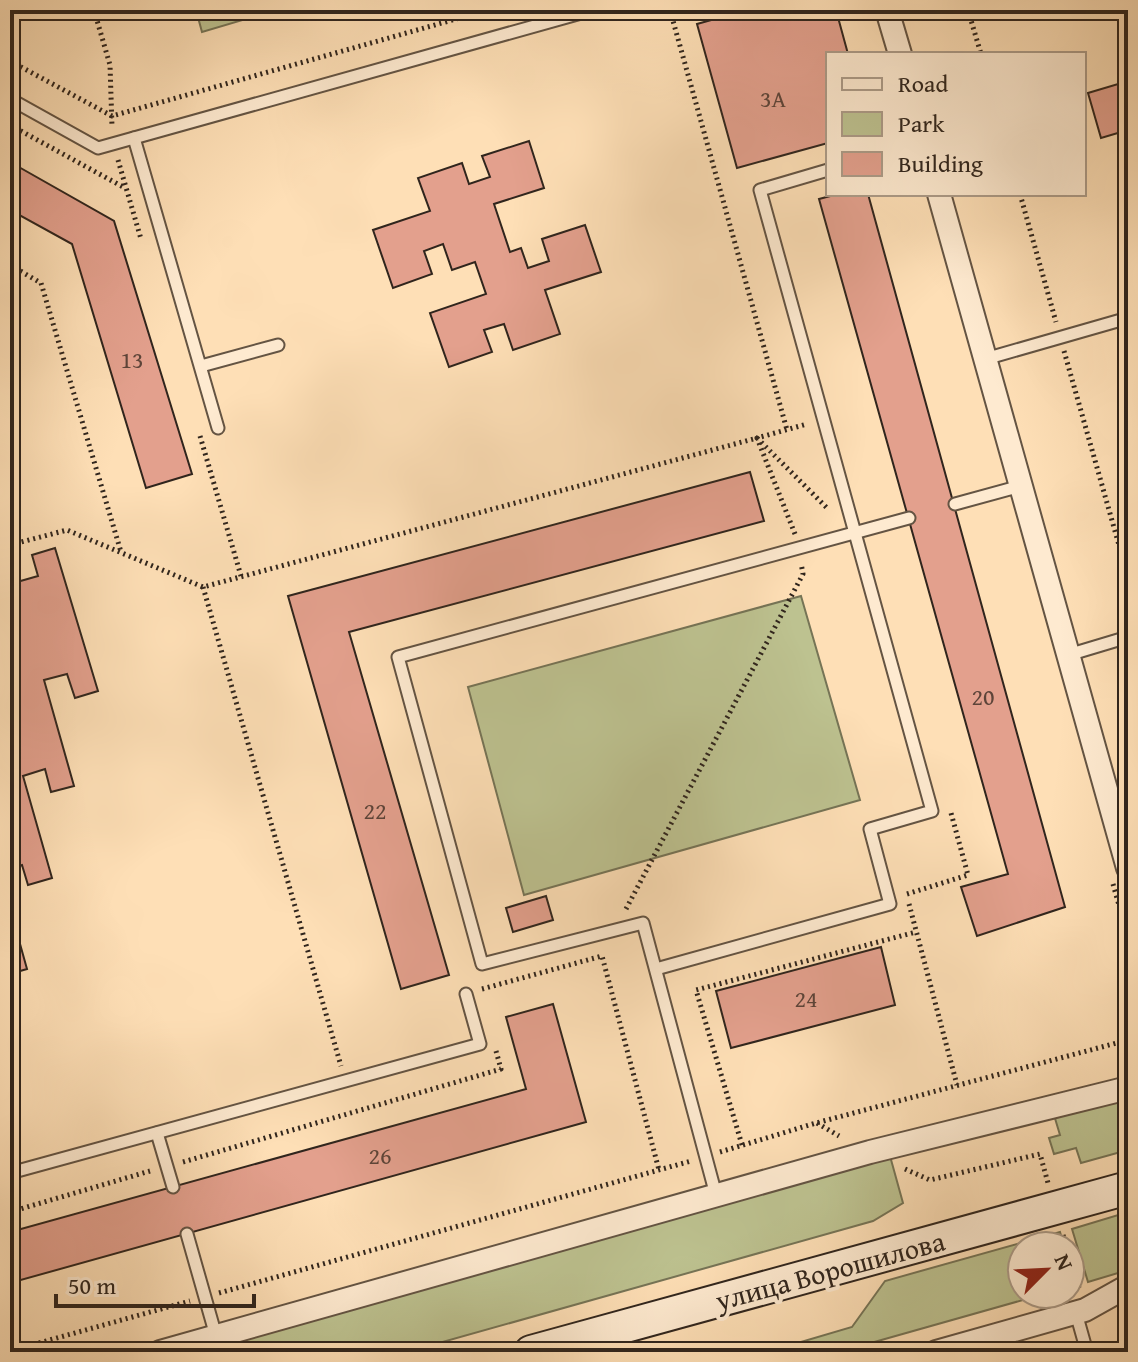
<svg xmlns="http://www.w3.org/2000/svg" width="1138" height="1362" viewBox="0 0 1138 1362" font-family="'Gentium Book Plus',serif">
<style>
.green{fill:#bdc290;stroke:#767456;stroke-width:2}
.building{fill:#e3a08d;stroke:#30251d;stroke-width:2}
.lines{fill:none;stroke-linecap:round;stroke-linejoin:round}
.service-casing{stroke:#645443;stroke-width:15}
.minor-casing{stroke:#645443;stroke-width:26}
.secondary-casing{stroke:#30251d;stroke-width:36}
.path{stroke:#30251d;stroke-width:5;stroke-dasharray:2 4;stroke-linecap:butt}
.service{stroke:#feead0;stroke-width:11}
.minor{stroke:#feead0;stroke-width:22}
.secondary{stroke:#feead0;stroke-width:32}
.labels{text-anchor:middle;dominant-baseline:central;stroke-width:8;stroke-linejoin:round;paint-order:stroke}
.number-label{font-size:24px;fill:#5d4439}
.street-label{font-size:28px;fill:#30251d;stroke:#feead0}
</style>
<rect width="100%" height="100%" fill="#fedfb6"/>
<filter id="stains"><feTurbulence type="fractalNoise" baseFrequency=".0025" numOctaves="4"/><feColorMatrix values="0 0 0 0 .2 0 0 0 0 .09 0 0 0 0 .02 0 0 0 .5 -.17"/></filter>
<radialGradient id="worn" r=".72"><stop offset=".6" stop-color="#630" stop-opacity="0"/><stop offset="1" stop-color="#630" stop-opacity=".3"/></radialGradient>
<g class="green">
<path d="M196,10H276L202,32Z"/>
<path d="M801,596L860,800L524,895L468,687Z"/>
<path d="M1128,1101V1150L1081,1163L1076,1148L1054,1154L1049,1138L1060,1135L1054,1115L1087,1105Z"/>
<path d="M890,1156L903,1203L873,1221L407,1352H194Z"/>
<path d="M1128,1212V1270L1088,1282L1072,1229Z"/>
<path d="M1060,1232L1064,1246H1022V1294H1044L839,1352H767L852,1327L885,1281Z"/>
</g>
<g class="building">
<path d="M747,10H836L848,54H828V143L737,168L697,24Z"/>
<path d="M1128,81V130L1101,138L1088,93Z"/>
<path d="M529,141L544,188L494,204L510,252L521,248L528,268L549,261L542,239L585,225L601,272L545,290L560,334L513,350L504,324L484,330L492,352L449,367L430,313L486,294L475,262L452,270L443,244L424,251L432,274L393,288L373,230L430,211L418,178L462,163L469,184L490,177L482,156Z"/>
<path d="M10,162L114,221L192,474L146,488L72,244L10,210Z"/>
<path d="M838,194H868L1065,907L977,936L961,887L1008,874L819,199Z"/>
<path d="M750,472L764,521L349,632L449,975L401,989L288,596Z"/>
<path d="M55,548L98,691L75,698L67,674L44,680L74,786L51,792L45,769L23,776L52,878L28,885L22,865L10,869V675L18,673L10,645V561L17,582L38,576L32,555Z"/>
<path d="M546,896L553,920L513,932L506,908Z"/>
<path d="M10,908L27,969L10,974Z"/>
<path d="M881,947L895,1005L731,1048L716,991Z"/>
<path d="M553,1004L586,1122L10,1283V1232L526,1089L506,1017Z"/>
</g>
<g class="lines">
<defs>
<g id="service">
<path d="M10,99L98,148L592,10"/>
<path d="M134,138L218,428"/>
<path d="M985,359L1128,318"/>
<path d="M201,366L278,345"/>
<path d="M955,504L1021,486"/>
<path d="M1068,655L1128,637"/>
<path d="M656,969L890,904L870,829L932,811L760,190L828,170"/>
<path d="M157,1133L173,1187"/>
<path d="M10,1173L480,1044L466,994"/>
<path d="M716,1195L643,923L482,964L398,657L909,518"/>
<path d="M187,1234L216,1336"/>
<path d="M1076,1313L1087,1352"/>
</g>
<g id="minor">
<path d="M887,10L900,54"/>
<path d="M939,194L1128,868"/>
<path d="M160,1352L870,1152L1128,1088"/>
<path d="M936,1352L1085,1310L1128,1286"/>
</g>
<path id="secondary" d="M531,1352L1128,1188"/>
</defs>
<use href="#service" class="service-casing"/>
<use href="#minor" class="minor-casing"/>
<use href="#secondary" class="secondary-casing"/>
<g class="path">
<path d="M94,10L110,65L112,127"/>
<path d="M670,10L787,430"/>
<path d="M968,10L981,54"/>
<path d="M10,61L112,116L488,10"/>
<path d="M10,125L125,188"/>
<path d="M10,149L20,129"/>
<path d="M118,160L141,239"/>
<path d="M1020,194L1056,322"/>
<path d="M10,265L41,283L121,552"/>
<path d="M1064,351L1128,577"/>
<path d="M200,436L241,576"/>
<path d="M795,534L757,438L807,424"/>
<path d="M10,545L67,530L203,587L757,438L827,508"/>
<path d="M203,587L341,1066"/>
<path d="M1113,884L1128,937"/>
<path d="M907,894L968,875L951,813"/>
<path d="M909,904L957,1085"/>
<path d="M626,909L803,574L801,563"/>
<path d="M482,989L602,956L659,1170"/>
<path d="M817,1123L839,1136"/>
<path d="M742,1145L696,990L916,932"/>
<path d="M720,1152L816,1123L1128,1040"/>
<path d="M183,1162L501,1069L496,1051"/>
<path d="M905,1169L930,1180L1040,1154L1048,1183"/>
<path d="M10,1212L150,1171"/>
<path d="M1063,1235L1066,1246"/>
<path d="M1070,1258L1079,1288"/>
<path d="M219,1293L691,1161"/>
<path d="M10,1351L190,1301"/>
<path d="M1104,1352L1128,1345"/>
</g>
<use href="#service" class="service"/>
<use href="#minor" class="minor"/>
<use href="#secondary" class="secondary"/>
</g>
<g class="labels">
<g class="number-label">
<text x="773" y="98">3А</text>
<text x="132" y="359">13</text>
<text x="983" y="696">20</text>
<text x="375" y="810">22</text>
<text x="806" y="998">24</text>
<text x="380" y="1155">26</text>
</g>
<g class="street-label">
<text transform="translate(830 1270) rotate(-15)">улица Ворошилова</text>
</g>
</g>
<rect width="1138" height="1362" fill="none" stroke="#fedfb6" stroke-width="40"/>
<rect x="12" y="12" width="1114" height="1338" fill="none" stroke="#30251d" stroke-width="4"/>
<rect x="20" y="20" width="1098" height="1322" fill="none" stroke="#30251d" stroke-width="2"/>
<rect x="826" y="52" width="260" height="144" fill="#feead0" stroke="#ac9b88" stroke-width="2"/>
<rect x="842" y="78" width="40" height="12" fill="#feead0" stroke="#ac9b88" stroke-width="2"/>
<text x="898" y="92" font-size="24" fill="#30251d">Road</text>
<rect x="842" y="112" width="40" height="24" fill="#bdc290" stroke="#ac9b88" stroke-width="2"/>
<text x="898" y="132" font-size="24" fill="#30251d">Park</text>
<rect x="842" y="152" width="40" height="24" fill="#e3a08d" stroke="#ac9b88" stroke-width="2"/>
<text x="898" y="172" font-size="24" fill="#30251d">Building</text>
<g transform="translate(1046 1270) rotate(66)"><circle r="38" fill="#feead0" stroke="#ac9b88" stroke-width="2"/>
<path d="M0-6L14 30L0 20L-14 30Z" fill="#8f2418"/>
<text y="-12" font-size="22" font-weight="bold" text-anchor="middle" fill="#30251d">N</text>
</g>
<path d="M56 1294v12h198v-12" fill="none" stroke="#30251d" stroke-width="4"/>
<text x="68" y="1294" font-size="24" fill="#30251d" stroke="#feead0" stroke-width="6" paint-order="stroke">50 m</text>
<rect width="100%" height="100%" filter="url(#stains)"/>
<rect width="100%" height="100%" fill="url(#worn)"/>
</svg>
